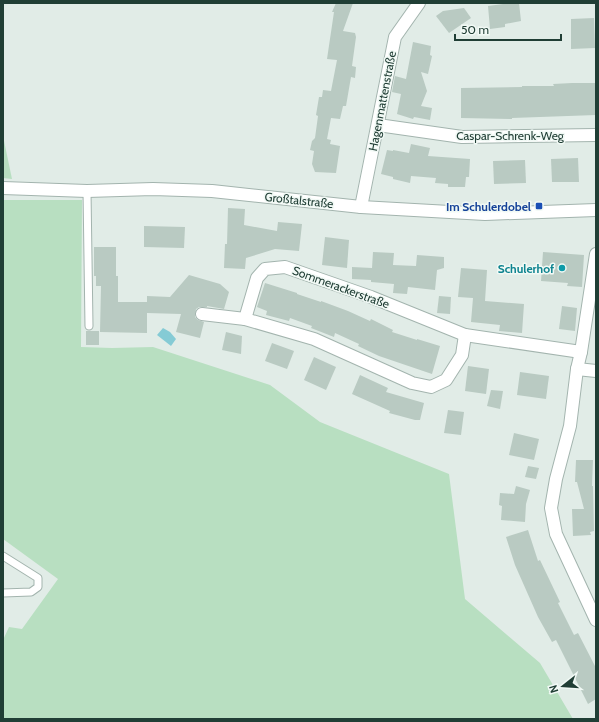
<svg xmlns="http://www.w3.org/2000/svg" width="599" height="722" viewBox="0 0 599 722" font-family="Cabin,sans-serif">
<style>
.green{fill:#b8dfc1}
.water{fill:#85cbd5}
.building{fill:#b9cac2}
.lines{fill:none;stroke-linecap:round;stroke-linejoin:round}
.lane-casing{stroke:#a3b4ae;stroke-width:9}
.street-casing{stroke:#a3b4ae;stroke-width:14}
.lane{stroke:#fff;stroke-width:7}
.street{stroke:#fff;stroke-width:12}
.transit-dot{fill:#1a4fb4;stroke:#f1f9f5;stroke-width:1.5}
.culture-dot{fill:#0f9aa8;stroke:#f1f9f5;stroke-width:1.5}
.labels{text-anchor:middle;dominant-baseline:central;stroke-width:3;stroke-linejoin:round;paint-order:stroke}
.street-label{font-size:12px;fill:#203e35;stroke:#f1f9f5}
.transit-label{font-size:12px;font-weight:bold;fill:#164399;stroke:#f1f9f5;text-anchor:end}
.culture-label{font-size:12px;font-weight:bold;fill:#0d838f;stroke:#f1f9f5;text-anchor:end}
</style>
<rect width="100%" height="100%" fill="#e1ece7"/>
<g class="green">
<path d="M3,136L12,179L3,178Z"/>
<path d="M3,200H82L81,347L112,348L153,347L270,385L320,422L449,474L465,599L540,663L573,719H3V640L9,627L22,629L58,579L3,539Z"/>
</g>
<path class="water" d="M163,328L170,332L176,339L171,346L157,335Z"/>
<g class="building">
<path d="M336,3H353L343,31L355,33L356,37L352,66L356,67L355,78L351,77L346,106H343L340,119L331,118L327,139L331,140L330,144L340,146L336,173L315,172L312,164L314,151L310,150L312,141L315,138L318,116L316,115L319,97H322L323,90L331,91L337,60L327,59L334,12H332Z"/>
<path d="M502,3H519L521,21L505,24V27L490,29L488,6L503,4Z"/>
<path d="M464,8L471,18L449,33L436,16L443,11Z"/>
<path d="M594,18L595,48L571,49V19Z"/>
<path d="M413,42L431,46L430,55L432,56L428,74L421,72L427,91L421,106L432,108L430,120L414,117L413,119L397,114L401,94L392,92L395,76L406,79Z"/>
<path d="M572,83H596V115L512,118V119L461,118V88L522,87V86H554L553,84Z"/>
<path d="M411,144L430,148L428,156L470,159L469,177H466L465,187H448V184L435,183L436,178L411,176L410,183L393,179V177L381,174L387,150L393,151V150L409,153Z"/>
<path d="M578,158L579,182H552L551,159Z"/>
<path d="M525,160L526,183L494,184L493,161Z"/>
<path d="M228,208L245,209L244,225L277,231L278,222L302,224L299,251L275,249L246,258L245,269L224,268L225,244H227Z"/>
<path d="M144,226L185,227L184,248L144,247Z"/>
<path d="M325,237L349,240L347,268L322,265Z"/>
<path d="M94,247H116V276H118V302H147V296L170,297L189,275L220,284L229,292L224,309L207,306V307H199L196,309L195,314V317L198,320L204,322L200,338L176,332L181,314L147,313V333L100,332L101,286H96V276H94Z"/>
<path d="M373,252L394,253L393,265L416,266L417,255L444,257V268L437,270L435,290L408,287L407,294L393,293L394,284L371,282V280L352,279V267L372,268Z"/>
<path d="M543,252L584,255L582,287L567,286L568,283L541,281Z"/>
<path d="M461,268L487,270L485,301L524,304L522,333L499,331L500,325L471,322L473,298L458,297Z"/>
<path d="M265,283L297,293V294L321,302V301L348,311L370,321L371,319L393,330L392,332L417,340V339L440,346L432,374L379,356L358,346L359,344L335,333L334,337L311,328L312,326L290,318L289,321L266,315L267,311L257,307Z"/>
<path d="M439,296L451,297L450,314L437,313Z"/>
<path d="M562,306L577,308L575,331L559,329Z"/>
<rect x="86" y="331" width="13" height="14"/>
<path d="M226,332L242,336L241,354L222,350Z"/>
<path d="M272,343L294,351L287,369L265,361Z"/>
<path d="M314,357L336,367L326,390L304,380Z"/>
<path d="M468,366L489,369L486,394L465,391Z"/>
<path d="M520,372L549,376L546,399L517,395Z"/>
<path d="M360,375L388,388L386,392L424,403L420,420H415L389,413L390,411L352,394Z"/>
<path d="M491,390L503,391L500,409L487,406Z"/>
<path d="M448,410L464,412L461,435L444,433Z"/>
<path d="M514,433L539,439L534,460L509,455Z"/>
<path d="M576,460H593L592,486H593L594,531L590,532L591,535L573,536L572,509H584L577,482H575Z"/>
<path d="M528,466L539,468L536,479L525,477Z"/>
<path d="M516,486L530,490L526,504L525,522L501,520L502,506L499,505L500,493L514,494Z"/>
<path d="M528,530L538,561L540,560L560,602L558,603L574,635L578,633L596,668V699L588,704L556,640L552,642L538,617L515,565L506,537Z"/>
</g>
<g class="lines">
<defs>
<g id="lane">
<path d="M87,191L89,326"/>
<path d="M3,556L38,578V587L31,592L3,593"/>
</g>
<g id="street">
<path d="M378,125L462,137L596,135"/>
<path d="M3,188L87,191L153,189L212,191L361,207L485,214L596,210"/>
<path d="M361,207L395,37L419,3"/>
<path d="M596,254L581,352L577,369L570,426L556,479L551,508L556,534L596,620"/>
<path d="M202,314L245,319L314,339L412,383L431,387L446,380L462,355L465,335"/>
<path d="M245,319L257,278L265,269L285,267L371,297L465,335L581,352"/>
<path d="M577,369L596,371"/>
</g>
</defs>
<use href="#lane" class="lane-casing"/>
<use href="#street" class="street-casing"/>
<use href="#lane" class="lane"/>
<use href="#street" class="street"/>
</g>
<rect class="transit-dot" x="535" y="202" width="8" height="8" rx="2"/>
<circle class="culture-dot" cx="562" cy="268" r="4"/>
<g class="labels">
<g class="street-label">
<text transform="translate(382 101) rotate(-79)">Hagenmattenstraße</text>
<text x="510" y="135">Caspar-Schrenk-Weg</text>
<text transform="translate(299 200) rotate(6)">Großtalstraße</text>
<text transform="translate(341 287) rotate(20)">Sommerackerstraße</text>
</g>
<g class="transit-label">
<text x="531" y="206">Im Schulerdobel</text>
</g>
<g class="culture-label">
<text x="554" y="268">Schulerhof</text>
</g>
</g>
<rect width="599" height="722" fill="none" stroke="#203e35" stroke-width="8"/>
<g transform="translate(563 686) rotate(253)" stroke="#f1f9f5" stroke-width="3" paint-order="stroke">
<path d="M0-3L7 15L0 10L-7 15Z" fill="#203e35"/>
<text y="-6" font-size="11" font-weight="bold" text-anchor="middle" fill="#203e35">N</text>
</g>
<path d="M455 34v6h106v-6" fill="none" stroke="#203e35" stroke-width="2"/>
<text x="461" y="34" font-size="12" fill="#203e35" stroke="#f1f9f5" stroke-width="3" paint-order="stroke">50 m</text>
</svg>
